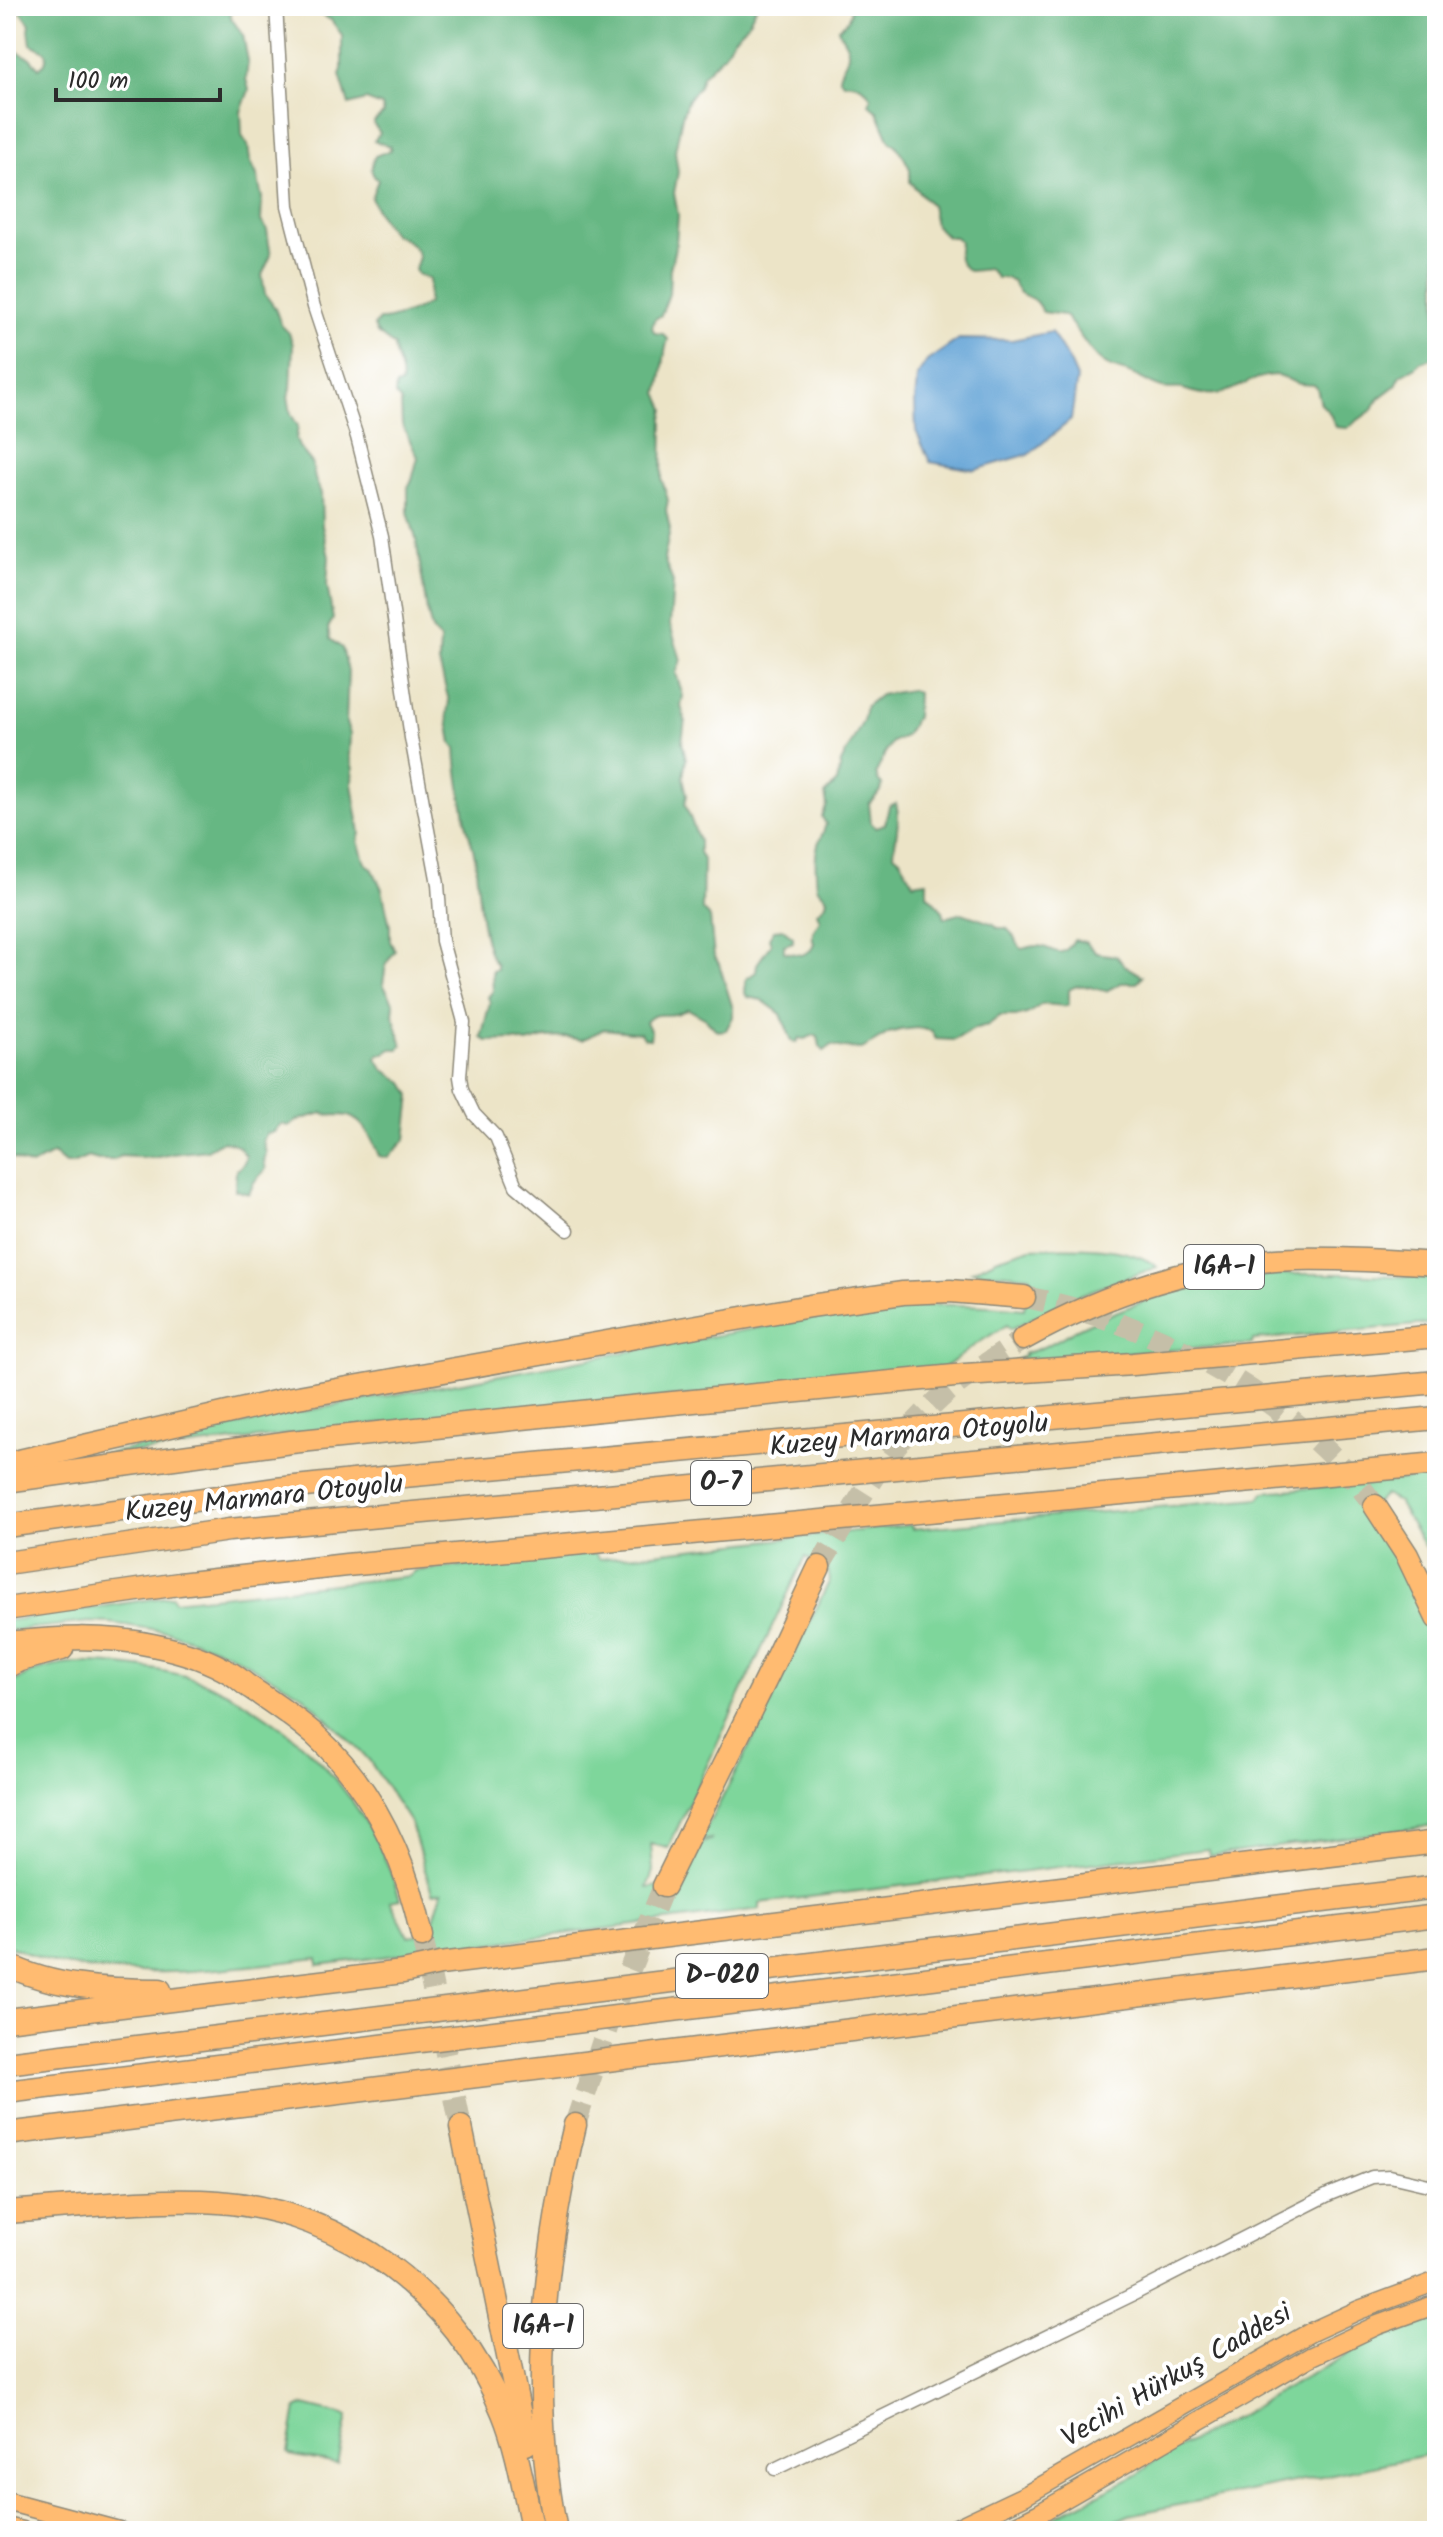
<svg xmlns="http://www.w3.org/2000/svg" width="1443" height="2537" viewBox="0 0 1443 2537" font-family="Kalam,sans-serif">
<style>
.green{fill:#7ed69b;stroke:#548063;stroke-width:2;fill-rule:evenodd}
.forest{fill:#66b783;stroke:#487157;stroke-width:2}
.water{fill:#62a3d5;stroke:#466780;stroke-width:2}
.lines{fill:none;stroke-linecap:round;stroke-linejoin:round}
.highway-tunnel{stroke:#c5bfa8;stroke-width:22;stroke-dasharray:22 11;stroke-linecap:butt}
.street-casing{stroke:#8c8879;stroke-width:15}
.primary-casing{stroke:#8c8879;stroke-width:21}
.highway-casing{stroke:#8c8879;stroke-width:25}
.street{stroke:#fff;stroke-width:12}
.primary{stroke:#ffbb71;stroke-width:18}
.highway{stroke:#ffbb71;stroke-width:22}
.labels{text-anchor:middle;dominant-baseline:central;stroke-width:8;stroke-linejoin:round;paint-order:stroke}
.shield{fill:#fff;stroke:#6b6b6b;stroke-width:2}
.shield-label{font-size:26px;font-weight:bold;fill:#2b2b2b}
.street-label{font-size:28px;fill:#2b2b2b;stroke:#fff}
</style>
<rect width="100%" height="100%" fill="#fff"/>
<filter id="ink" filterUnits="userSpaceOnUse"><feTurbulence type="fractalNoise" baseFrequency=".0125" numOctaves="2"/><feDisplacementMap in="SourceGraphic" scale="16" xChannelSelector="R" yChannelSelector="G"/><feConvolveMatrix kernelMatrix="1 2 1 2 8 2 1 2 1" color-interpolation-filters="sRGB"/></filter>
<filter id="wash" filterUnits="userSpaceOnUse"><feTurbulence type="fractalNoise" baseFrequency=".006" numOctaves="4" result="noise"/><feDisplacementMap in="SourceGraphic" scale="32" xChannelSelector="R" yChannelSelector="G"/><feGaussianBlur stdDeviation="1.8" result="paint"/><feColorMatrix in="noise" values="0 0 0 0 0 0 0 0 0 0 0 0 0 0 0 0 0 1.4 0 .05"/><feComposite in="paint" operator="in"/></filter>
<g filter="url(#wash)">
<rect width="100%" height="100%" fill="#ece4c7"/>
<g class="green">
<path d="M1031,1248C1066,1247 1130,1244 1157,1267L1079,1295L1011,1329L1007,1325L975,1345L939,1372L368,1425L89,1458L294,1413L834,1314C898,1304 960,1302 1024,1309L1030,1276L972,1271L996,1259Z"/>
<path d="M1288,1274H1348L1437,1278V1323L1253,1340L1252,1344L1012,1362L1024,1356V1353C1042,1350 1059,1339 1075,1330C1091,1322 1108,1315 1126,1308C1178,1287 1232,1278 1288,1274Z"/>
<path d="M1432,1477L1433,1481H1437V1568L1398,1502L1385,1495L1364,1513L1384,1540L1412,1591L1437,1649V1825L1209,1856L1208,1849L760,1903V1909L318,1965V1958C232,1968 145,1981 58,1964C41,1960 23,1951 6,1945V1687C43,1661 85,1660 129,1666C154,1669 182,1673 206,1683C300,1724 370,1801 400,1899L390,1901L408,1936L430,1933L442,1892L432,1893L411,1824L369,1760L303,1695L226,1652L166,1631L110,1623L89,1622L6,1631V1621L173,1596L174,1601L410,1576L415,1571L595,1553L599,1559L911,1525L912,1529L1260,1498L1265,1492ZM805,1557L828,1569L830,1580L750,1745L700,1840L712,1839L700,1844L671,1884L647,1888L653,1871L651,1844L668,1848Z"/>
<path d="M1437,2315V2453L1129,2515L1093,2531H1026L1137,2475L1161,2456L1237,2417L1276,2394L1376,2339Z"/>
<path d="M304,2405L348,2416L338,2464L290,2455L288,2453L296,2409Z"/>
</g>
<g class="forest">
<path d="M17,6H230L231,18L243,35L248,61L246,79L249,90L241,112L242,136L248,145L250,160L257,175L262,198L261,221L267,230L269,244L271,255L262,275L265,294L275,308L281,325L289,333L293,345L291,389L288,396L291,414L298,426L296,439L299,447L312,463L315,479L321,493L322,526L329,557L327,585L333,619L328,628L330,639L342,648L348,671L346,723L350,734L349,755L353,769L352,784L360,833L358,841L365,863L372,868L382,889L390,926V941L395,951L386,964L383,984L394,1004L393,1014L402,1045L399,1049H391L384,1054H379L377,1058L383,1069L404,1083L411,1095L406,1139L388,1158L379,1156C373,1141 365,1121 348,1116C340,1114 331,1117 323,1113L298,1120L289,1126L281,1124L274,1132L266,1134L263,1141L266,1153L264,1162L266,1169L254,1182L249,1194L235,1190L236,1171L244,1163L246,1156L239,1147L232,1143L223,1141L207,1150L172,1154L154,1158L120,1156L114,1160H98L88,1157L72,1164H65L53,1154L31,1166L6,1156V40L12,43L15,51L29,57L39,68L45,63L47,54L43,50L31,44L29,30L30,24Z"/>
<path d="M318,6H757L747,25L733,39L725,53L702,76L699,86L688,99L682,116L675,151L678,172L674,193L678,215L676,243L670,269L669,294L661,315L654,320L652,328L655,333L663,334L668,339C662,358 664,375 658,393L665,409L663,419L662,480L668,500L666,510L670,529L664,559L673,582L670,625L681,660L676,673L683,696L681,706L685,720L682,742L686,759L683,777L687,795L685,804L699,841V852L703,860L702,910L710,918L714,956L719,964L733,1009V1017L726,1030L717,1031L706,1019L688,1009C684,1011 680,1013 675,1014C662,1017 657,1010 646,1022L651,1032L650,1039L643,1038L640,1033L604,1029L582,1040L567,1037L545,1038L527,1043L515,1040L487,1041L481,1038L490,1002L488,997L493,991L492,971L496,970V965C480,946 478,883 475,857C473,847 470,837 467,827C462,801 457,774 456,748L452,743L447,714L449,701L439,663L440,640L432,630L427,611L416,539L408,512V487L412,480L418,457L402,425L401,402L395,395L396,386L401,384C404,369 394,360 394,346L377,333L374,326L379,320C389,321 419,310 428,303C428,296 430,285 429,279L417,274L415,269L419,257C415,246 406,237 394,235L379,215L371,198L378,180C369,173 371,166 375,156L391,150L390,146L374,141L380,133L374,125V122L384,113L382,106L366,100L349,105L340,75L342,69V35L331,20L318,13Z"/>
<path d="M851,6H1437V356L1420,362L1416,367L1401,375L1396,385L1379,398L1372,410L1347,428L1336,427L1329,412L1321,404L1317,388L1314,385C1309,384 1301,385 1296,383C1287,380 1284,375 1274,375C1255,376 1239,388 1222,393C1210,396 1198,394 1186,390C1179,387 1170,390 1162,388C1150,385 1141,377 1129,373C1122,370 1113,369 1107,365C1091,357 1077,328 1064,315L1043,312C1040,309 1039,305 1036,302C1027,293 1019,299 1013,281L1006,278H997L989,269L970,271C956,264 958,256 960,242L955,237H947L935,225L931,205L910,182V169L905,159L896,145L890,141L877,111L869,104L871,98C866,87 856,82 844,83L839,78C839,68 848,63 848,53C849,43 840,37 838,28C848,23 850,17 851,6Z"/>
<path d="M911,690L917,693L916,717L905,736L892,742L885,753L876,773L878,781L882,784L881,791L869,804L871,823L875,827L885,824L889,806L896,803C901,820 895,836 894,854L900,859L913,883L927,881V894L943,911L945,918L962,913L994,924L998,928H1006C1015,934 1015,943 1022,949C1027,948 1032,946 1036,946C1052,945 1060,964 1074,940L1085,942L1096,953L1116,956L1124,965L1142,976L1137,983H1121L1106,991C1092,989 1082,981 1069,990V1003L1066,1006L1042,1004L1027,1014L1016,1016H1000L988,1025L976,1028L954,1040L936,1039L932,1031L917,1028L900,1030L889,1033L862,1049L843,1048L832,1045L824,1051L820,1046L818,1037L814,1035L805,1039L799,1038L797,1042L792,1041L781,1014L762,1000L747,997L745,993L746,979L756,972L757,964L771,944L769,938L774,930L783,929L793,937V942L784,945V952L802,955L811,950L814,943C810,934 815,928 820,920L817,912L826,904L827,898L817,887C816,873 814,858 818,844C821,837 824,831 826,824L822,817L827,805L825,794L837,782L841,763L863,721L866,706L880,695Z"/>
</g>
<path class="water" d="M1051,332L1070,362L1077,378L1071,420L1029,454L975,470L930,462L916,431L915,403L917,376L927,361L959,339L1012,340Z"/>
</g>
<g filter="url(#ink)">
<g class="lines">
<g class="highway-tunnel">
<path d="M1024,1297C1153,1320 1297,1399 1375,1506"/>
<path d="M819,1567C852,1512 885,1449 933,1405C959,1379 993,1360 1023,1339"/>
<path d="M422,1936L461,2127"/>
<path d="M575,2125L613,2010L664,1886"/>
</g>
<defs>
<g id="street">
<path d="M276,6L288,206L314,307L357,437L382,536L411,738L438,884L442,941L464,1022L460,1077L462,1089L474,1114L496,1137L516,1186L568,1230"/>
<path d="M775,2469L1134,2294L1330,2194L1372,2177L1390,2176L1437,2187"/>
</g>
<g id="primary">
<path d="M6,2501L119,2531"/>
<path d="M6,2527L23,2531"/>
<path d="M950,2531L1026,2495L1311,2332L1359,2310L1437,2281"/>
<path d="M1004,2531L1038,2514L1310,2357L1378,2325L1437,2304"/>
</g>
<g id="highway">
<path d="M1023,1339C1106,1293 1201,1261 1297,1259C1343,1258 1390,1261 1437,1264"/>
<path d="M6,1464L292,1398L810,1306L903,1293L950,1291L1024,1297"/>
<path d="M6,1481L291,1442L600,1410L965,1375L1133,1364L1437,1336"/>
<path d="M1375,1506L1407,1555L1437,1618"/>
<path d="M6,1526L276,1489L382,1478L1437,1382"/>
<path d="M6,1563L229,1530L1437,1418"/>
<path d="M6,1609L179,1584L346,1565L1437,1464"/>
<path d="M6,1643C54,1638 104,1635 152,1645C178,1650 208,1659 232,1674C239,1678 244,1684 251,1688C273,1703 295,1717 315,1735C374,1789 406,1859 422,1936"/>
<path d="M6,1667L20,1660L62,1649"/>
<path d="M664,1886L768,1675L819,1567"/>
<path d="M6,1964C52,1988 109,1990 160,1990"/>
<path d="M6,2020L403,1972L440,1964L1437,1842"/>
<path d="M6,2063L1437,1887"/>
<path d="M6,2092L1437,1916"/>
<path d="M461,2127L526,2444"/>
<path d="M6,2134L1437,1958"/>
<path d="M6,2212C74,2208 152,2197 219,2202C345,2211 457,2297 503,2413C518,2450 524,2492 533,2531"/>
<path d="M556,2531C529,2396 543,2258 575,2125"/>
</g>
</defs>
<use href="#street" class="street-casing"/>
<use href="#primary" class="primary-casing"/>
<use href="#highway" class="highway-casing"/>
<use href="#street" class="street"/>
<use href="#primary" class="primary"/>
<use href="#highway" class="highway"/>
</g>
</g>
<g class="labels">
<g class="shield">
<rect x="1184" y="1245" width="80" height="44" rx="6"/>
<rect x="691" y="1461" width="60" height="44" rx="6"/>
<rect x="676" y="1954" width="92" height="44" rx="6"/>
<rect x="503" y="2304" width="80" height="44" rx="6"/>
</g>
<g class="shield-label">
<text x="1224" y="1267">IGA-1</text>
<text x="721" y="1483">O-7</text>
<text x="722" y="1976">D-020</text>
<text x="543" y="2326">IGA-1</text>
</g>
<g class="street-label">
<text transform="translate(909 1436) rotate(-5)">Kuzey Marmara Otoyolu</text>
<text transform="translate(264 1499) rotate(-6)">Kuzey Marmara Otoyolu</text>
<text transform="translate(1177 2376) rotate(-30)">Vecihi Hürkuş Caddesi</text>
</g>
</g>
<rect width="1443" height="2537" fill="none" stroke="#fff" stroke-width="32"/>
<path d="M56 88v12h164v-12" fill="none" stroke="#2b2b2b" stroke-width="4"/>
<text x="68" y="88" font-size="24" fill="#2b2b2b" stroke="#ffffff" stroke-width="6" paint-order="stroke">100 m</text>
</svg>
